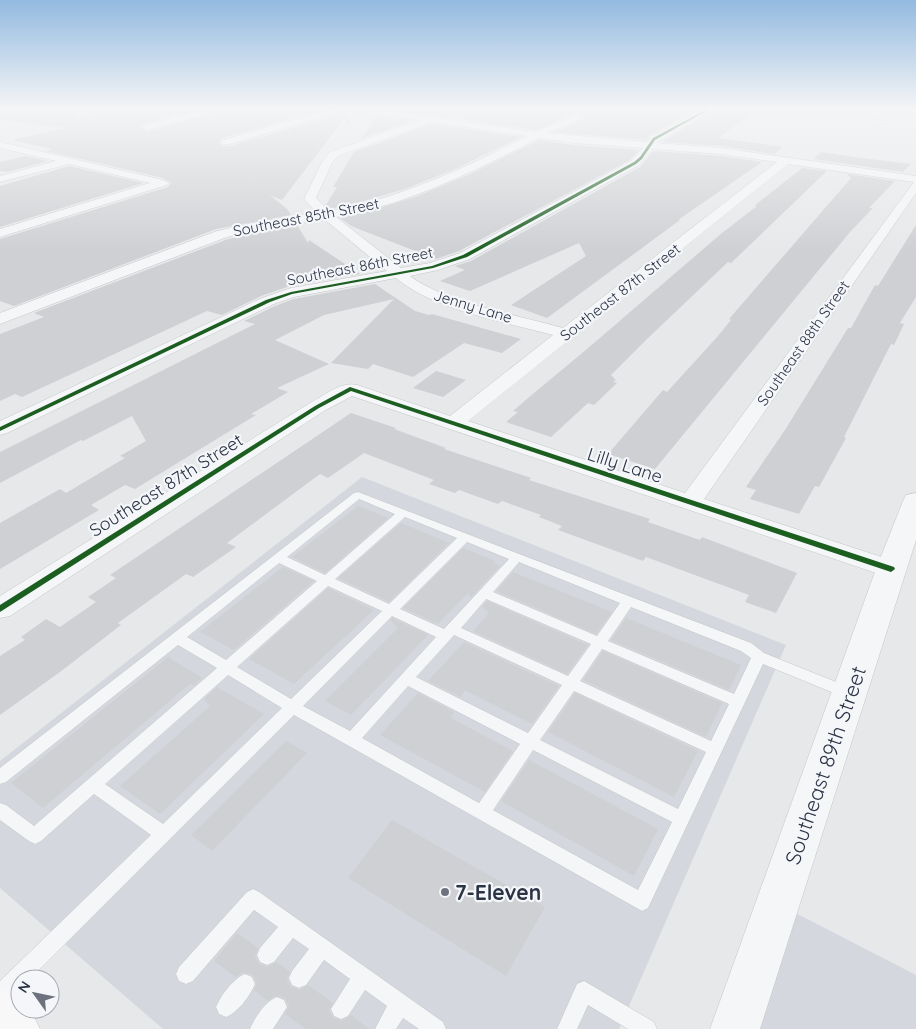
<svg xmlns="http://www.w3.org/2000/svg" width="916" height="1029" viewBox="0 0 916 1029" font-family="Quicksand,sans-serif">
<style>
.built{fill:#d4d7dd}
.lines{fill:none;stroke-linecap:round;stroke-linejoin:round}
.stream{fill:#b4c4d5;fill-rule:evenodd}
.building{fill:#ced0d3}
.service-casing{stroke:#c4c6c8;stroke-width:1}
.minor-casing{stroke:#c4c6c8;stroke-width:1}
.tertiary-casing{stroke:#c4c6c8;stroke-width:1}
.secondary-casing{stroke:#c4c6c8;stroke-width:1}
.service{fill:#f5f6f7;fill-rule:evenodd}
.minor{fill:#f5f6f7;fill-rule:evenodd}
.tertiary{fill:#f5f6f7;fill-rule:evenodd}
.secondary{fill:#f8f8f8;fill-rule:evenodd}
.cycleway-casing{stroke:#f4f6f9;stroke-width:3}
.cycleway{fill:#1b5e20;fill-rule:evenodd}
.poi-dot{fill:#6c737f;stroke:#f4f6f9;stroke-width:2}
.labels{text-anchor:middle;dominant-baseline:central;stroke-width:4.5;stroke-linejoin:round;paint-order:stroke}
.far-street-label{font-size:15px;fill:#2b3445;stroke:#f4f6f9}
.street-label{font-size:18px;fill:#2b3445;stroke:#f4f6f9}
.near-street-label{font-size:21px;fill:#2b3445;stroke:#f4f6f9}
.near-poi-label{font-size:21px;font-weight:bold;fill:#2b3445;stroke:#f4f6f9;text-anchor:start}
</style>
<rect width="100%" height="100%" fill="#e6e8ea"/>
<g class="built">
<path d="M362,477L786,645L619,1029H163L0,888V761Z"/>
<path d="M778,904L916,975V1029H735Z"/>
</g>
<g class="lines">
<path class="stream" d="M327,108C339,109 344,114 351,123L349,124L341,114Z"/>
</g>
<g class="building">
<path d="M0,108H85L70,113L77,119L109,108H205L144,123L140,127L147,132L230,108H328L222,138L219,142L223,146H230L349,112L282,200L270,195L287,209L291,215L216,229L14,306L0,301V239L168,187L171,183L163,178L46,151L52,149L12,140L67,128L0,120Z"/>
<path d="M382,108H701L650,135L646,140L555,132L583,120L584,113L580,111L536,130Z"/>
<path d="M717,108H760L718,138L783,147L774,154L721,146L662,142Z"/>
<path d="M376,116L411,121L362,138Z"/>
<path d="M431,124L521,137L455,169L405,189L354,204L330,209L326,205L337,187H333L354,152Z"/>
<path d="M539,140L574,145L639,150L630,160L459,251L436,259L351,226L340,218L363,213L415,197L466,176Z"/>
<path d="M653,151L721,156L762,162L678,220H680L547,318L511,305L586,256L579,243L470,291L440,281L465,270L455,266L471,261L640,167Z"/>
<path d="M821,152L854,157L911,164L903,172L813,159Z"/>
<path d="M25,156L48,161L7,172L0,171V162Z"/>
<path d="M69,166L143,183L0,227V186Z"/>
<path d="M802,168L827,171L731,263L728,262L646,340L611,375L616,380L613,382L617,383L594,405L588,403L551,437L506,422L518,412L513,411L528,398L587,349L722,233L757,206H754Z"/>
<path d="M847,174L895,181L869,208H873L850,232L655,469L608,454L663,390L667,392L718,336L731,320L729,319L851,178Z"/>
<path d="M297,225L308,243L309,240L360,274L290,286L261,296L222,315L207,311L22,397L15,394L0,401V334L44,317L34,313L228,239Z"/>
<path d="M916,225V297L900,323L904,324L894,345L891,344L844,437L846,438L819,487L815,486L799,514L750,499L756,490L746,487L785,430L848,328H851L875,285L878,286Z"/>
<path d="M375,284L415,311L429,315L432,314L521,339L502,353L464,343L413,377L373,364L368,369L331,363L394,299L324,315L275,340L329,364L277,388L288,392L251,414L256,415L135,489L125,485L91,505L99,510L0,569V523L60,489L66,493L125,458L120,456L146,441L132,416L83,441L81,440L0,483V452L255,324L244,321L275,306L294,299Z"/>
<path d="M436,371L466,380L443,397L413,388Z"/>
<path d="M351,413L396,428L394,429L446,448L444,449L531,478L529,480L650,519L648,522L700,540L702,537L797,573L776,613L745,602L749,595L646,557L643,561L558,530L562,526L539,517L541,515L502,501L498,504L459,490L455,493L429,484L434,480L364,453L328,478L320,474L227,543L236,547L193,577L186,574L118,623L121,625L60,672L0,715V656L25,640L21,637L46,619L60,627L96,602L88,597L116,578L110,575Z"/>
<path d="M358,506L388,518L325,573L292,557Z"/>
<path d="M401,523L449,543L389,602L338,578Z"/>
<path d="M463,548L495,561L493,563L500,566L471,597L468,593L438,624L403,608Z"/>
<path d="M283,567L314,581L234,650L200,632Z"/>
<path d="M513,572L612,612L596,634L496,591Z"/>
<path d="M328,588L374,610L294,684L249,659Z"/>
<path d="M487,601L588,645L567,674L473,631L489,613L482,606Z"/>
<path d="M392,618L428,635L351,715L325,701L398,628L390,620Z"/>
<path d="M626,618L741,665L729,690L611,640Z"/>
<path d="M464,642L559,686L532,724L465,690L461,697L428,681Z"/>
<path d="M603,651L722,703L706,737L583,680Z"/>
<path d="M168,657L202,678L193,686L191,683L43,808L11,783Z"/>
<path d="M217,687L264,714L160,814L120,786L210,706L204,699Z"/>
<path d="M418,693L454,712L451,718L513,751L485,792L380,735Z"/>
<path d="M575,693L698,751L674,797L548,732Z"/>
<path d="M286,741L307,753L212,851L191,835Z"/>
<path d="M529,760L658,829L634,876L501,801Z"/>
<path d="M392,820L545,907L506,976L348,878Z"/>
<path d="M237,933L258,948L255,956L259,964L268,967L276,962L290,972L287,979L291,987L300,990L308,985L333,1003L329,1010L333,1018L342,1021L351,1015L369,1029H306L285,1014L289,1006L285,998L276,995L268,1001L254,990L257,983L253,975L244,972L236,977L214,961Z"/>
</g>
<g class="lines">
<defs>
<g id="service">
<path d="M866,113L868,114L863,118L906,124L904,125L858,120Z"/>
<path d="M358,492L751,643L764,653L851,688L853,692L851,696L846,698L763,664L648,908L642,911L294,715L30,979H20V989L7,1002L0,1005V981L151,835L94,794L41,841L35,844L29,841L0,820V803L6,805L34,826L217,668L178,645L6,782L0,784V768L354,493ZM359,499L395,514L325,575L287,557ZM405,517L457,538L389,604L335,579ZM467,542L509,559L444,629L400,609ZM519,562L620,603L597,636L493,592ZM279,563L317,581L226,660L187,637ZM328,586L382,611L291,699L237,667ZM486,599L591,644L568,676L461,628ZM631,607L741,651L751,658L734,694L608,641ZM392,616L436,637L350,731L303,706ZM454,635L562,685L528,733L416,677ZM602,649L729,704L711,741L580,681ZM228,675L282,708L163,824L105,784ZM408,686L520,744L479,803L362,738ZM574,691L706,752L678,809L540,740ZM533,750L672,822L638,890L493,810Z"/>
<path d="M253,889L259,892L443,1022L446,1029H419L403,1018L396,1029H375L387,1006L365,990L348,1016L341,1019L334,1016L331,1009L350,979L324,960L306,985L299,988L292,985L289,978L292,971L309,949L293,938L274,962L267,965L260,962L257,955L260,948L278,927L254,910L193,981L186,984L179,981L176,974L179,967L247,892Z"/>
<path d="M245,974L252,977L255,984C250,996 238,1012 226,1017L219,1014L216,1007C221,995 233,979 245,974Z"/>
<path d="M584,981L654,1022L657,1029H628L588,1005L577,1029H557L577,984Z"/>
<path d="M277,997L284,1000L287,1007L273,1029H250C255,1017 265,1002 277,997Z"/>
</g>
<g id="minor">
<path d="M91,108H107L76,117L72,114Z"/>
<path d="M213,108H228L147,130L142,127L144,125Z"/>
<path d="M335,108H369L536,132L579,113L582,114V118L548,133L647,142L651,137L705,108H715L656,143L721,148L916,176V193L704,499L900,563L904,569L900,575L891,577L882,575L352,396L324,411L10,616L0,618V596L310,403C324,396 341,381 357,385L450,416L553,335C505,322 434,310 396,278L294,297L274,304L7,433L0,435V421L262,298L291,288L387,271L324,219L262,229L227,237L0,324V313L217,231L262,221L317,213L304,199L322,162L330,152L419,120L348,110L229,144H223L221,142L223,140ZM431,122L527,136C465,168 398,199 329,211L316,198L332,163L338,156ZM539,138L574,143L643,148L631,161L460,253L430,263L401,268L336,217C407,205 475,171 539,138ZM652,149L721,154L777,162L563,328C520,316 444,302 410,276L438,270L470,259L639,165ZM788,164L914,182L685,493L468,421Z"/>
<path d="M0,142L163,180L169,183L167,185L0,237V229L150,183L69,164L0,182V176L56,161L0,148Z"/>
</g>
<path id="tertiary" d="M916,493V540L760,1029H710L876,569L903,501L906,495Z"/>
<path id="secondary" d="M0,989L20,999V1009H30L40,1029H0Z"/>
</defs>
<use href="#service" class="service-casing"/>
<use href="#minor" class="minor-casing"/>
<use href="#tertiary" class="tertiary-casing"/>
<use href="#secondary" class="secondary-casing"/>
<use href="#service" class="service"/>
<use href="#minor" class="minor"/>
<use href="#tertiary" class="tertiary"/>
<use href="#secondary" class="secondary"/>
<defs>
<g id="cycleway">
<path d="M709,108H712L655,140L642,159L636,164L467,257L433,268L292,294L270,302L0,431V427L266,300L291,292L432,266L463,255L634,162L640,157L653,138Z"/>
<path d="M350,387L894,567L895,569L891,572L888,571L351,391L319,408L0,612V605L315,406Z"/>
</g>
</defs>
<use href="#cycleway" class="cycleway-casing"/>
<use href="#cycleway" class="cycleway"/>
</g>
<linearGradient id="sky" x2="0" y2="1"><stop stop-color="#93bae0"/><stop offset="0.43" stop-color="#f4f5f6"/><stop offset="1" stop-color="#f4f5f6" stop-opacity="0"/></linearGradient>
<rect width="916" height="252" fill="url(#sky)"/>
<circle class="poi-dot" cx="445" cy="892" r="5"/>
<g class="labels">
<g class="far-street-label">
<text transform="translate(306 217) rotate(-11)">Southeast 85th Street</text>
<text transform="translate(360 266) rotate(-11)">Southeast 86th Street</text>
<text transform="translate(620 292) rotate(-38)">Southeast 87th Street</text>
<text transform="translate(473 306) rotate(17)">Jenny Lane</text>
<text transform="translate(803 343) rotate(-55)">Southeast 88th Street</text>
</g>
<g class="street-label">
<text transform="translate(625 465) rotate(18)">Lilly Lane</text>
<text transform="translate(166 485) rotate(-32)">Southeast 87th Street</text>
</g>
<g class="near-street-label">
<text transform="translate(825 765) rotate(-71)">Southeast 89th Street</text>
</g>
<g class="near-poi-label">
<text x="455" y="892">7-Eleven</text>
</g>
</g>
<g transform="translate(35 994) rotate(303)"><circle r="24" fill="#f4f6f9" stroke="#a4a8b1"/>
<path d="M0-4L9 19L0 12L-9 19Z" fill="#6c737f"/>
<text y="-8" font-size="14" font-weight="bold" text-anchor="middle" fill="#2b3445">N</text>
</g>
</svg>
